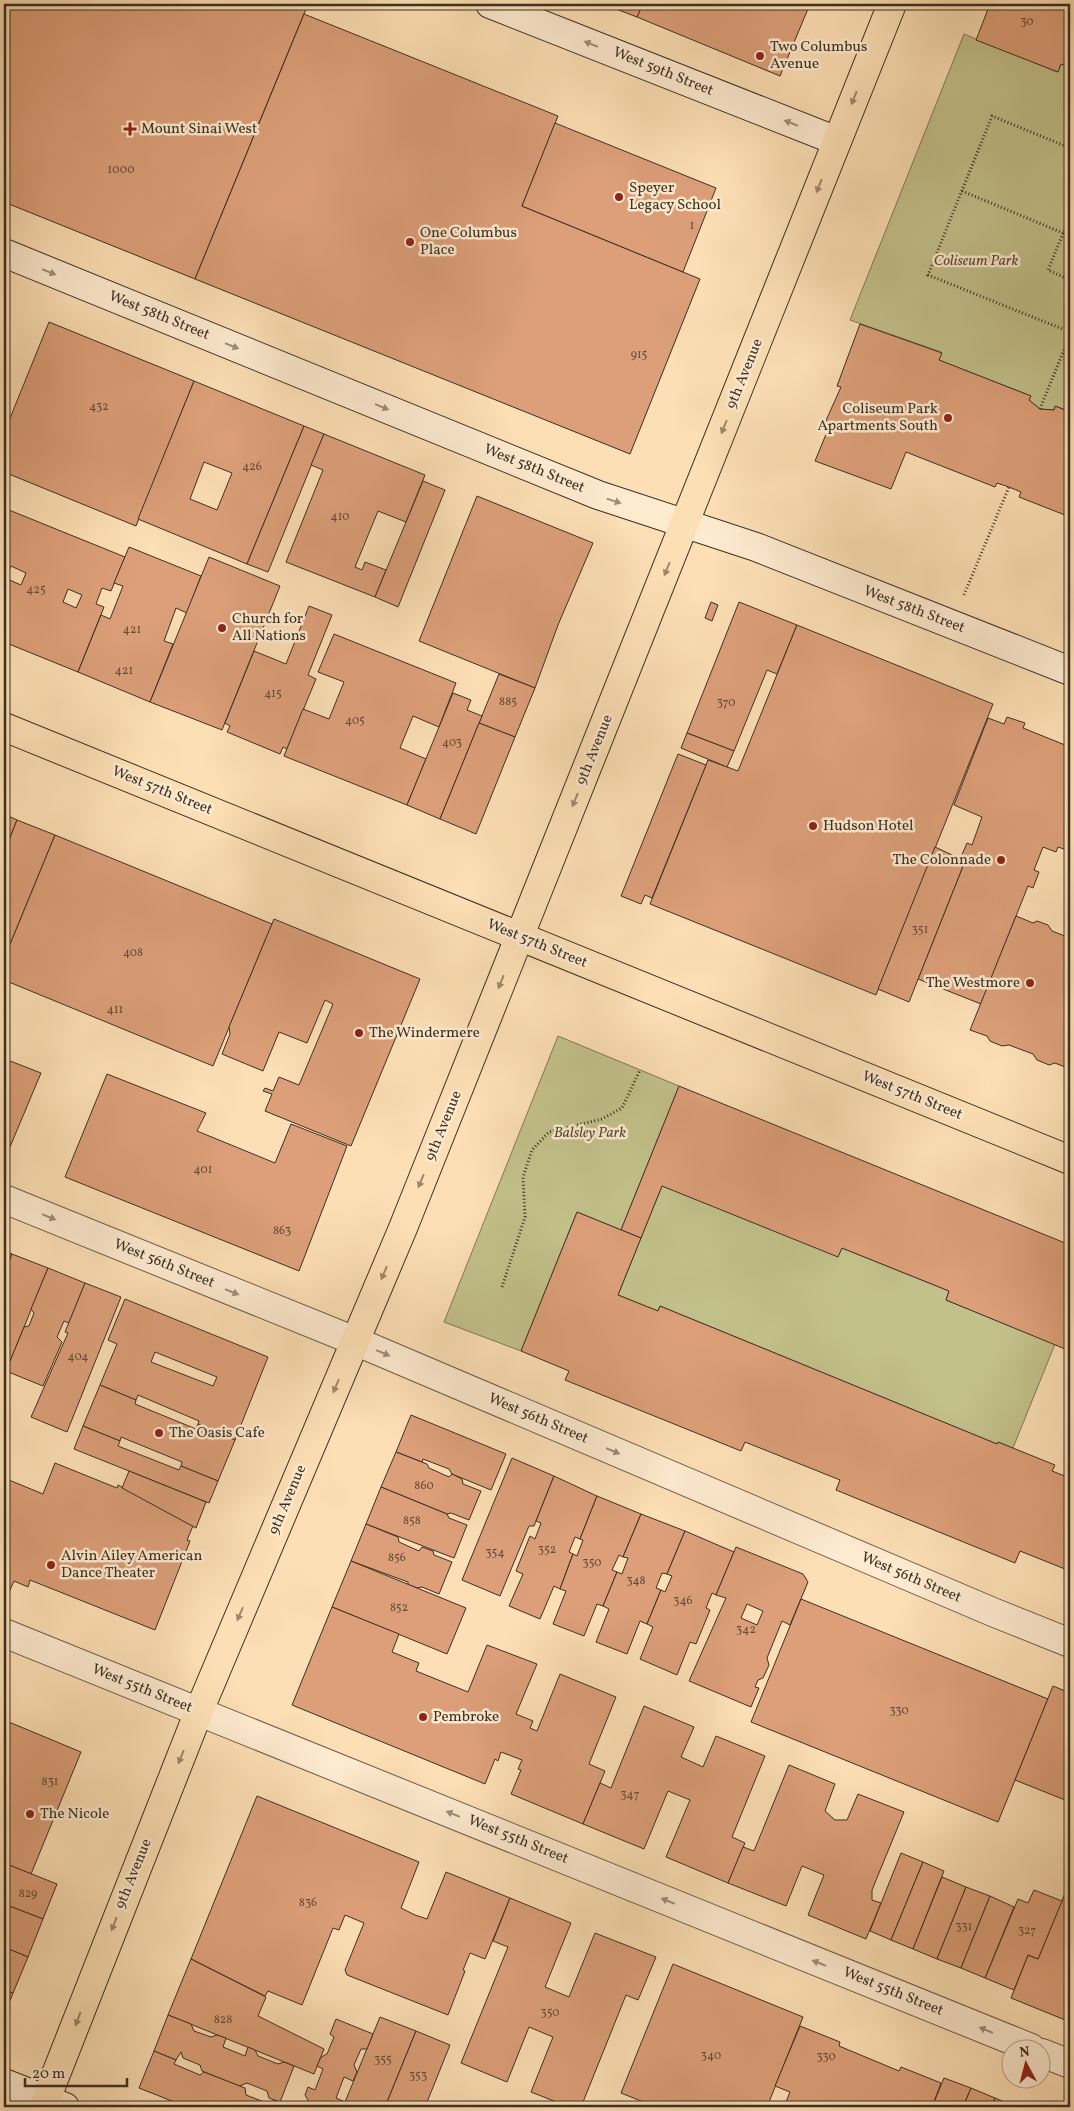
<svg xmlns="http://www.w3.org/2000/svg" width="1074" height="2111" viewBox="0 0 1074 2111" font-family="Vollkorn,serif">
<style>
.green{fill:#c3c18b;stroke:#7f7858}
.building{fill:#dc9f79;stroke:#3b3024;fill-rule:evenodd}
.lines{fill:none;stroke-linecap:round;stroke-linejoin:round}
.street-casing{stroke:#6c5c48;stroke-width:30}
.secondary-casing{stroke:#3b3024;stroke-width:30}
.primary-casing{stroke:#3b3024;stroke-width:30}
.path{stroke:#3b3024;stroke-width:3;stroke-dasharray:1 2.5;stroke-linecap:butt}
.street{stroke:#feeacf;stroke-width:28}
.secondary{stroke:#feeacf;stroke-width:28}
.primary{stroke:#fddfb5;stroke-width:28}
.oneway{fill:#9c8d7a}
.oneway2{fill:#9c886c}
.poi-dot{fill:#8f2418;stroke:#feeacf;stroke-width:2}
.labels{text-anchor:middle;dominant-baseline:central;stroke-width:5;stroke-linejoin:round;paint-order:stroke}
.number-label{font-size:12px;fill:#634c39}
.poi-label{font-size:15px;fill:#3b3024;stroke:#feeacf;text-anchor:start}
.street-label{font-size:15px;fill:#3b3024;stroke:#feeacf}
.park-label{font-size:15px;font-style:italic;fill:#564d39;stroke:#feeacf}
</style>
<rect width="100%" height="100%" fill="#fddfb5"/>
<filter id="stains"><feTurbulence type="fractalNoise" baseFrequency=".004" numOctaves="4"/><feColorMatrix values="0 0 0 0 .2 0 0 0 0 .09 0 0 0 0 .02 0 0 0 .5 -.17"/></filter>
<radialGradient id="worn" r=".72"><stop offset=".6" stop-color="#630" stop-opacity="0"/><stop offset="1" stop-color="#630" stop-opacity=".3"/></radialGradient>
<g class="green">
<path d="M964,34L1057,72L1061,64L1070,67V412L1056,406L1054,410L1040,409L1029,400L1031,396L939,360L941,352L850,320Z"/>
<path d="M558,1036L679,1086L621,1230L577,1212L521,1351L444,1322Z"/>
<path d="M662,1186L842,1248L949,1291L946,1300L1055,1344L1013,1448L998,1442L997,1444L660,1306L658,1311L618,1295Z"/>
</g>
<g class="building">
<path d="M4,4H308L195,279L4,202Z"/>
<path d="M603,4H643L637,17Z"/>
<path d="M643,4H810L780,76L637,17Z"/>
<path d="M990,4H1070V67L1061,64L1058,72L976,40Z"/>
<path d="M304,14L558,116L522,206L700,279L630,454L195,279Z"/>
<path d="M555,123L716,188L683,272L522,206Z"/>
<path d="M49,322L194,381L136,526L4,472V433Z"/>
<path d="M860,324L942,353L939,360L1031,396L1029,400L1040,409L1054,410L1055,406L1070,412V517L1019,497L1021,492L1009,487L997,483L995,487L906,452L891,489L815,461L829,427L824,425L841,387L837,386Z"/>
<path d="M194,381L304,426L247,564L138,519ZM204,462L232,473L217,510L190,499Z"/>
<path d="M304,426L324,434L268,572L247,564Z"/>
<path d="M324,434L425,475L406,522L378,511L355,567L362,570L365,562L386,570L375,597L286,562L323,470L311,465Z"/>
<path d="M423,481L445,490L398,607L375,597Z"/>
<path d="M477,496L593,543L558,625L535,688L419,641Z"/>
<path d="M4,508L125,557L111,591L102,588L96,604L104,607L78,672L4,642ZM11,566L26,573L21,585L5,578ZM68,589L82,595L76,608L63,602Z"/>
<path d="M129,547L201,576L187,613L176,608L164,641L173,644L150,702L78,672L101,615L110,619L123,586L114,583Z"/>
<path d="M209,557L280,586L222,730L150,702Z"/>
<path d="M711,602L718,605L712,621L705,618Z"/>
<path d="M739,602L797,625L777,674L767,670L734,751L687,733Z"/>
<path d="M309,606L332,615L308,675L316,679L287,749L283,747L280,754L227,732L230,726L225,723L254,651L286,664Z"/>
<path d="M797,625L993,704L876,995L650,904L708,760L738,771Z"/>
<path d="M334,634L456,683L439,727L413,716L400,748L426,759L407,805L284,756L303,709L329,719L344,682L318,672Z"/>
<path d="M499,674L535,688L515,737L479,723Z"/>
<path d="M453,693L471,700L467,710L482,716L440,819L407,805Z"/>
<path d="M1007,717L1025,723L1023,728L1070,747V851L1058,847L1056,852L1043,847L1034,870L1039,872L1033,888L1028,886L981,1004L918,979L965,861L961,859V857L967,843L972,845L982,817L954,805L988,718L1004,724Z"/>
<path d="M479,723L515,737L476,834L440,819Z"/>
<path d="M687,733L734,751L727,767L681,748Z"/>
<path d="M678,754L706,765L652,898L645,895L641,904L621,896Z"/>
<path d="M4,814L17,820L4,853Z"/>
<path d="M17,820L55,835L9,947L4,944V853Z"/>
<path d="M55,835L272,924L213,1066L4,980V959Z"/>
<path d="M935,847L965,861L909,1002L878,989Z"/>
<path d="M1016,916L1033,923L1037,921L1048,925L1052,931L1070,938V1069L1055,1063L1049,1065L1037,1060L1033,1054L1009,1045L1002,1046L990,1041L987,1036L970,1030Z"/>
<path d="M274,919L420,979L351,1146L265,1111L272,1094L263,1091L265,1088L273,1091L279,1077L299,1085L333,1004L325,1000L307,1043L279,1032L263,1071L222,1054L230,1034L229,1027Z"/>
<path d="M5,1059L41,1073L7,1154L4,1153Z"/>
<path d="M107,1074L206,1113L197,1131L275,1163L291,1124L347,1146L299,1271L65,1177Z"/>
<path d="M679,1086L1070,1245V1351L946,1300L949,1291L842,1248L838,1257L662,1186L641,1238L621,1230Z"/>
<path d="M577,1212L641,1238L618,1295L658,1311L660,1306L997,1444L998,1442L1055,1465L1052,1471L1070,1478V1557L1065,1569L1020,1551L1015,1563L836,1490L840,1480L745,1442L741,1451L565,1380L569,1371L521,1351Z"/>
<path d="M4,1250L12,1254L4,1275Z"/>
<path d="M12,1254L48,1268L5,1374L4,1275Z"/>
<path d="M48,1268L85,1283L69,1323L64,1321L57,1337L62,1342L43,1386L6,1371L24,1327L29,1326L34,1313L31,1309Z"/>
<path d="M85,1283L121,1297L67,1432L31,1417L68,1333L65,1332Z"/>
<path d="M125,1299L268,1357L235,1440L198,1424L199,1421L138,1395L136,1400L100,1385L117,1344L108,1340ZM155,1352L217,1377L213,1386L151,1362Z"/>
<path d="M100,1385L136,1400L135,1404L196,1429L198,1424L235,1440L218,1481L181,1466L182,1462L121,1437L120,1441L83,1426Z"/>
<path d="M411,1415L506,1454L491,1490L452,1474L449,1469L423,1459L422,1462L396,1452Z"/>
<path d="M83,1426L120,1441L118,1446L179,1470L181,1466L218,1481L209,1503L74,1449Z"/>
<path d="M396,1452L427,1464L429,1468L449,1477L452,1474L462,1479L463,1484L481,1491L469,1520L451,1513L447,1514L381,1487Z"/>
<path d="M512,1458L554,1476L534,1526H529L500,1596L462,1580Z"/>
<path d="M55,1463L117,1488L118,1485L193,1526L187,1540L190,1541L155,1630L30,1580L28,1587L14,1581L9,1592L4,1590V1478L43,1494Z"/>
<path d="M129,1471L206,1502L196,1528L122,1488Z"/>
<path d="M554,1476L597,1496L580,1539L575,1537L569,1552L573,1554L560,1589L554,1586L540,1619L509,1606L523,1574L516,1571L530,1536L535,1539L541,1523L536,1521Z"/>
<path d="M381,1487L447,1514L449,1518L467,1525L454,1558L366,1524Z"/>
<path d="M597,1496L641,1514L623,1557L619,1555L612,1570L617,1572L603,1606L597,1604L584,1636L553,1624L566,1591L560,1589L573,1554L577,1556L583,1540L580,1539Z"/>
<path d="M641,1514L685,1531L667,1574L662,1573L656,1588L661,1590L647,1624L640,1621L627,1654L596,1642L609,1609L603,1606L617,1572L622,1574L628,1558L623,1557Z"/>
<path d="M366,1524L398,1537L399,1542L419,1551L422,1547L433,1551L434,1555L452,1562L439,1594L422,1587L418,1588L408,1585V1582L351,1561Z"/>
<path d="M685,1531L734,1552L716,1595L712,1593L706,1608L710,1610L696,1644L690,1642L677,1675L640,1659L653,1627L647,1624L661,1590L665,1592L672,1576L667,1574Z"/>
<path d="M736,1547L803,1574L808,1582L790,1625L782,1621L767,1658L769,1665L763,1678L758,1680L755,1687L759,1688L751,1707L689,1681L726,1598L716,1595ZM747,1604L763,1611L757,1625L741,1618Z"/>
<path d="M351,1561L466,1608L447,1654L332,1607Z"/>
<path d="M801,1599L1048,1699L998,1822L751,1722Z"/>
<path d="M332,1607L399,1634L392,1652L419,1663L416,1671L468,1692L487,1645L537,1664L516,1714L533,1721L530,1728L537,1731L560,1674L616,1697L589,1764L605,1771L583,1824L511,1794L521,1770L518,1769L522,1760L501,1752L498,1761L495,1759L485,1784L292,1705Z"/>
<path d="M1053,1686L1070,1693V1802L1015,1780Z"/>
<path d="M644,1706L694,1727L681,1757L703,1767L716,1736L765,1756L732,1837L745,1843L728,1883L666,1857L690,1800L668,1791L644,1849L583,1824L600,1783L611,1788Z"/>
<path d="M4,1720L81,1752L31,1874L4,1863Z"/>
<path d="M789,1765L835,1784L825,1811L835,1820H847L858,1794L904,1812L872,1890V1900L881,1903L866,1939L808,1915L824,1875L802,1866L786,1906L728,1883L743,1847L754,1851Z"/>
<path d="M257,1796L419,1862L401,1908L415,1915L427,1919L446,1872L510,1898L485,1959L470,1953L463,1970L465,1971L448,2015L347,1975L345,1970L364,1923L345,1915L339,1930L333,1928L302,2005L268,1991L265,1996L191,1959Z"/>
<path d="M901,1853L923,1862L891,1940L870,1931Z"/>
<path d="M923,1862L944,1871L913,1949L891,1940Z"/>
<path d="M4,1863L57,1884L43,1919L4,1904Z"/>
<path d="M942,1877L966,1887L937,1959L913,1949Z"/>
<path d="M1070,1881V2022L1011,1998L1028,1955L1038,1959Z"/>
<path d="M966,1887L990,1896L961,1968L937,1959Z"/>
<path d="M1034,1890L1062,1901L1038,1959L1028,1955L1014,1990L985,1978L1018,1899L1028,1903Z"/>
<path d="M990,1896L1014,1907L985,1978L961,1968Z"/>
<path d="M510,1898L571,1923L545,1987L569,1997L595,1933L656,1957L638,2000L626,1995L581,2107H569L531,2092L553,2037L529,2027L507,2082L461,2063L508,1947L493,1941Z"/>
<path d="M4,1904L43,1919L28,1957L4,1947Z"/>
<path d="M4,1947L28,1957L13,1993L4,1990Z"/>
<path d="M191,1959L266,1997L258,2016L324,2049L314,2074L168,2015Z"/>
<path d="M673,1964L803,2017L767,2107H656L621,2093Z"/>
<path d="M4,1990L13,1993L4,2016Z"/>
<path d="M168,2015L191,2024L194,2031L211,2037L217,2035L226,2038L223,2047L245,2056L248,2047L255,2050L258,2056L278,2064L284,2062L294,2066L280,2102L269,2098L267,2091L247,2083L239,2086L202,2071L200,2065L183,2058L181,2052L176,2060L154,2051Z"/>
<path d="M380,2017L416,2031L385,2107H343Z"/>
<path d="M336,2019L373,2034L367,2049H361L354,2065L357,2072L353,2081L344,2077L336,2098L345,2102L343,2107H305L308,2100L305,2095L308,2087L315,2090L323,2069L317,2066L321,2057L327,2054L334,2037L330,2034Z"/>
<path d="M800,2026L840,2042L839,2046L899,2071L901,2067L941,2083L932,2107H784L790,2092L775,2086Z"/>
<path d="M416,2031L450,2045L425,2107H385Z"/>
<path d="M154,2051L176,2060L174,2064L200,2075L204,2072L245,2088L246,2095L272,2105L274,2100L291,2107H187L139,2088Z"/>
<path d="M944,2078L971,2088L963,2107H932Z"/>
<path d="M971,2088L995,2098L991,2107H963Z"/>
<path d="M995,2098L1016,2107H991Z"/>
</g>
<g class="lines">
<defs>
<g id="street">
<path d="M4,1199L355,1341L995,1613L1070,1643"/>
<path d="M4,1633L1031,2048"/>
<path d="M1042,2053L1070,2064"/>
</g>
<g id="secondary">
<path d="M490,4L837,141"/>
<path d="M4,253L598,495L756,547L1070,671"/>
<path d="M4,2083L65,2107"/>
</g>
<g id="primary">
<path d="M4,727L1070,1160"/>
<path d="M43,2107L199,1711L403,1228L892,4"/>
</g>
</defs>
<use href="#street" class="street-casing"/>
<use href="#secondary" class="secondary-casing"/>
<use href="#primary" class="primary-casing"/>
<g class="path">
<path d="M1070,148L992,116L928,275L1070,332"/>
<path d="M962,191L1063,233"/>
<path d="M1070,217L1048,270L1070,280"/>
<path d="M1040,409L1070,335"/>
<path d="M964,595L1009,487"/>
<path d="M502,1287L525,1217L523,1177L532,1150L549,1132L602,1119L622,1108L640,1070"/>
</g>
<use href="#street" class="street"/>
<use href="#secondary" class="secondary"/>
<use href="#primary" class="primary"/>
</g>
<defs><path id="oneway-solid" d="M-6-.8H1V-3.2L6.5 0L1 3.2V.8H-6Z" transform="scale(1.25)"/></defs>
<g class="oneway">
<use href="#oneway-solid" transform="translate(591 44) rotate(-158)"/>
<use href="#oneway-solid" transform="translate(791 123) rotate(-158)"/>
<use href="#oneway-solid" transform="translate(49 272) rotate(22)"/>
<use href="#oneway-solid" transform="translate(232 346) rotate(22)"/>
<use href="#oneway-solid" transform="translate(382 407) rotate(22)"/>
<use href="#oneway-solid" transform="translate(614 501) rotate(18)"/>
<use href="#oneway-solid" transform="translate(49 1217) rotate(22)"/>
<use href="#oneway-solid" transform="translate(232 1292) rotate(22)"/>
<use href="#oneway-solid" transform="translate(383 1353) rotate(23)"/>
<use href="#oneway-solid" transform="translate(613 1451) rotate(23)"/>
<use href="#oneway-solid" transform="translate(453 1814) rotate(-158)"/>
<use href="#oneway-solid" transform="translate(668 1901) rotate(-158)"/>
<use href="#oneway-solid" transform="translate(819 1963) rotate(-158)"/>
<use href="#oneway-solid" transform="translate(986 2030) rotate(-158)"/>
</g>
<g class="oneway2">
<use href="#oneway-solid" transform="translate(854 98) rotate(112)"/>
<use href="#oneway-solid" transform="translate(819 186) rotate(112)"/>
<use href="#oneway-solid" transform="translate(724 427) rotate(112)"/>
<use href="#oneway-solid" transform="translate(667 569) rotate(112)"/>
<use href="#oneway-solid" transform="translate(575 800) rotate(112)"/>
<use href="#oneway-solid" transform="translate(501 982) rotate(112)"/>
<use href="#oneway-solid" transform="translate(421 1181) rotate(112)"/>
<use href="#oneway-solid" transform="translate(384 1273) rotate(113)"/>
<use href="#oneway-solid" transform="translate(336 1386) rotate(113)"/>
<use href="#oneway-solid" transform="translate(240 1614) rotate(113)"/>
<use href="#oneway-solid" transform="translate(181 1757) rotate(112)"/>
<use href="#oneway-solid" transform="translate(114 1924) rotate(112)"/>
<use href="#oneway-solid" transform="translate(78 2019) rotate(110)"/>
</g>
<g class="poi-dot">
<circle cx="760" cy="56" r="5"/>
<path d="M127.5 121.5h5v5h5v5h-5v5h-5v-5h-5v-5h5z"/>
<circle cx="619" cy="197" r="5"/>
<circle cx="410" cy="242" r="5"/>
<circle cx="948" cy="418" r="5"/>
<circle cx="222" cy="628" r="5"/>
<circle cx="813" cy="826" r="5"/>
<circle cx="1001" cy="860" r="5"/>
<circle cx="1030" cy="983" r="5"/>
<circle cx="359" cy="1033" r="5"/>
<circle cx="159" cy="1433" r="5"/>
<circle cx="51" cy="1565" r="5"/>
<circle cx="423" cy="1717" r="5"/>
<circle cx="30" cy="1814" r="5"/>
</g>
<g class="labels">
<g class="number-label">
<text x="1027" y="22">30</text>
<text x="121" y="170">1000</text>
<text x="692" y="226">1</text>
<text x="639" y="355">915</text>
<text x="99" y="407">432</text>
<text x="252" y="467">426</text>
<text x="340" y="517">410</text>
<text x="36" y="590">425</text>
<text x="132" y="630">421</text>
<text x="124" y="671">421</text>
<text x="273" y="694">415</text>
<text x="508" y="702">885</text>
<text x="726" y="703">370</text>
<text x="355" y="721">405</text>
<text x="452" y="743">403</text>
<text x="920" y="930">351</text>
<text x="133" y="953">408</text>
<text x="115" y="1010">411</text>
<text x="203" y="1170">401</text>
<text x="282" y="1231">863</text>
<text x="78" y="1357">404</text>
<text x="424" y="1486">860</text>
<text x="412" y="1521">858</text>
<text x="547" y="1550">352</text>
<text x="495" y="1553">354</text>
<text x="397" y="1558">856</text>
<text x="592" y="1563">350</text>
<text x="636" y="1581">348</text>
<text x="683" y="1601">346</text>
<text x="399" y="1608">852</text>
<text x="746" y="1630">342</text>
<text x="899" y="1711">330</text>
<text x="50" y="1782">831</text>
<text x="630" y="1795">347</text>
<text x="28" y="1894">829</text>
<text x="308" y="1903">836</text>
<text x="964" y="1927">331</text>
<text x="1027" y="1931">327</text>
<text x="550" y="2013">350</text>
<text x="223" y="2020">828</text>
<text x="711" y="2056">340</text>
<text x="826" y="2057">330</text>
<text x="383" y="2060">355</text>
<text x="418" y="2076">353</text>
</g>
<g class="poi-label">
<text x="770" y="47">Two Columbus<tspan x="770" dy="17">Avenue</tspan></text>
<text x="141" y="129">Mount Sinai West</text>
<text x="629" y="188">Speyer<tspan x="629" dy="17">Legacy School</tspan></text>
<text x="420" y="233">One Columbus<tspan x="420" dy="17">Place</tspan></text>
<text x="938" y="409" text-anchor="end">Coliseum Park<tspan x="938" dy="17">Apartments South</tspan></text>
<text x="232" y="619">Church for<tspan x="232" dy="17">All Nations</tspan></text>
<text x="823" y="826">Hudson Hotel</text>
<text x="991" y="860" text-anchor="end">The Colonnade</text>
<text x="1020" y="983" text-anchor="end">The Westmore</text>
<text x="369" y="1033">The Windermere</text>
<text x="169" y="1433">The Oasis Cafe</text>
<text x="61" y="1556">Alvin Ailey American<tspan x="61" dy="17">Dance Theater</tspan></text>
<text x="433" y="1717">Pembroke</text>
<text x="40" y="1814">The Nicole</text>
</g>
<g class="street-label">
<text transform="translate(663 72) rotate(22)">West 59th Street</text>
<text transform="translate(159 316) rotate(22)">West 58th Street</text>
<text transform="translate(745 374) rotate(-68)">9th Avenue</text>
<text transform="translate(534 469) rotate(22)">West 58th Street</text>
<text transform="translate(914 610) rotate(21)">West 58th Street</text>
<text transform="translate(595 750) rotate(-68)">9th Avenue</text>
<text transform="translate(162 791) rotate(22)">West 57th Street</text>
<text transform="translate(537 944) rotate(22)">West 57th Street</text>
<text transform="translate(912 1096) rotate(22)">West 57th Street</text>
<text transform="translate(444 1126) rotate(-68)">9th Avenue</text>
<text transform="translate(164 1264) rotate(22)">West 56th Street</text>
<text transform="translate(538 1419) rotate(23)">West 56th Street</text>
<text transform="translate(288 1500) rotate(-67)">9th Avenue</text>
<text transform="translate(911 1578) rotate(23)">West 56th Street</text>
<text transform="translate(142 1689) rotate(22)">West 55th Street</text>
<text transform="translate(518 1840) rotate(22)">West 55th Street</text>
<text transform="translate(134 1874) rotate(-68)">9th Avenue</text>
<text transform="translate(893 1992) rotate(22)">West 55th Street</text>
</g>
<g class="park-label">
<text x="976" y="261">Coliseum Park</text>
<text x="590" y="1133">Balsley Park</text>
</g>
</g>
<rect width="1074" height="2111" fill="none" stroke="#fddfb5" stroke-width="20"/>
<rect x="5" y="5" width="1064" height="2101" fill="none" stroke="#3b3024" stroke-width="2.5"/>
<rect x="10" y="10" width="1054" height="2091" fill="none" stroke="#3b3024"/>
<g transform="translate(1026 2064) rotate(353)"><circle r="24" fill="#feeacf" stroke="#b0a08b"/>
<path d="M0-4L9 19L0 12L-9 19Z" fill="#8f2418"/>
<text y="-8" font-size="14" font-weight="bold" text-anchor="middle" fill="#3b3024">N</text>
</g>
<path d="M25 2078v8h102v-8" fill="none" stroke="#3b3024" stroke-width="2.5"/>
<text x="32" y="2078" font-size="15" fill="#3b3024" stroke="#feeacf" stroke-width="4" paint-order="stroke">20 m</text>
<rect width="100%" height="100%" filter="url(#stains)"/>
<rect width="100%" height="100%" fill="url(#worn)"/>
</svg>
